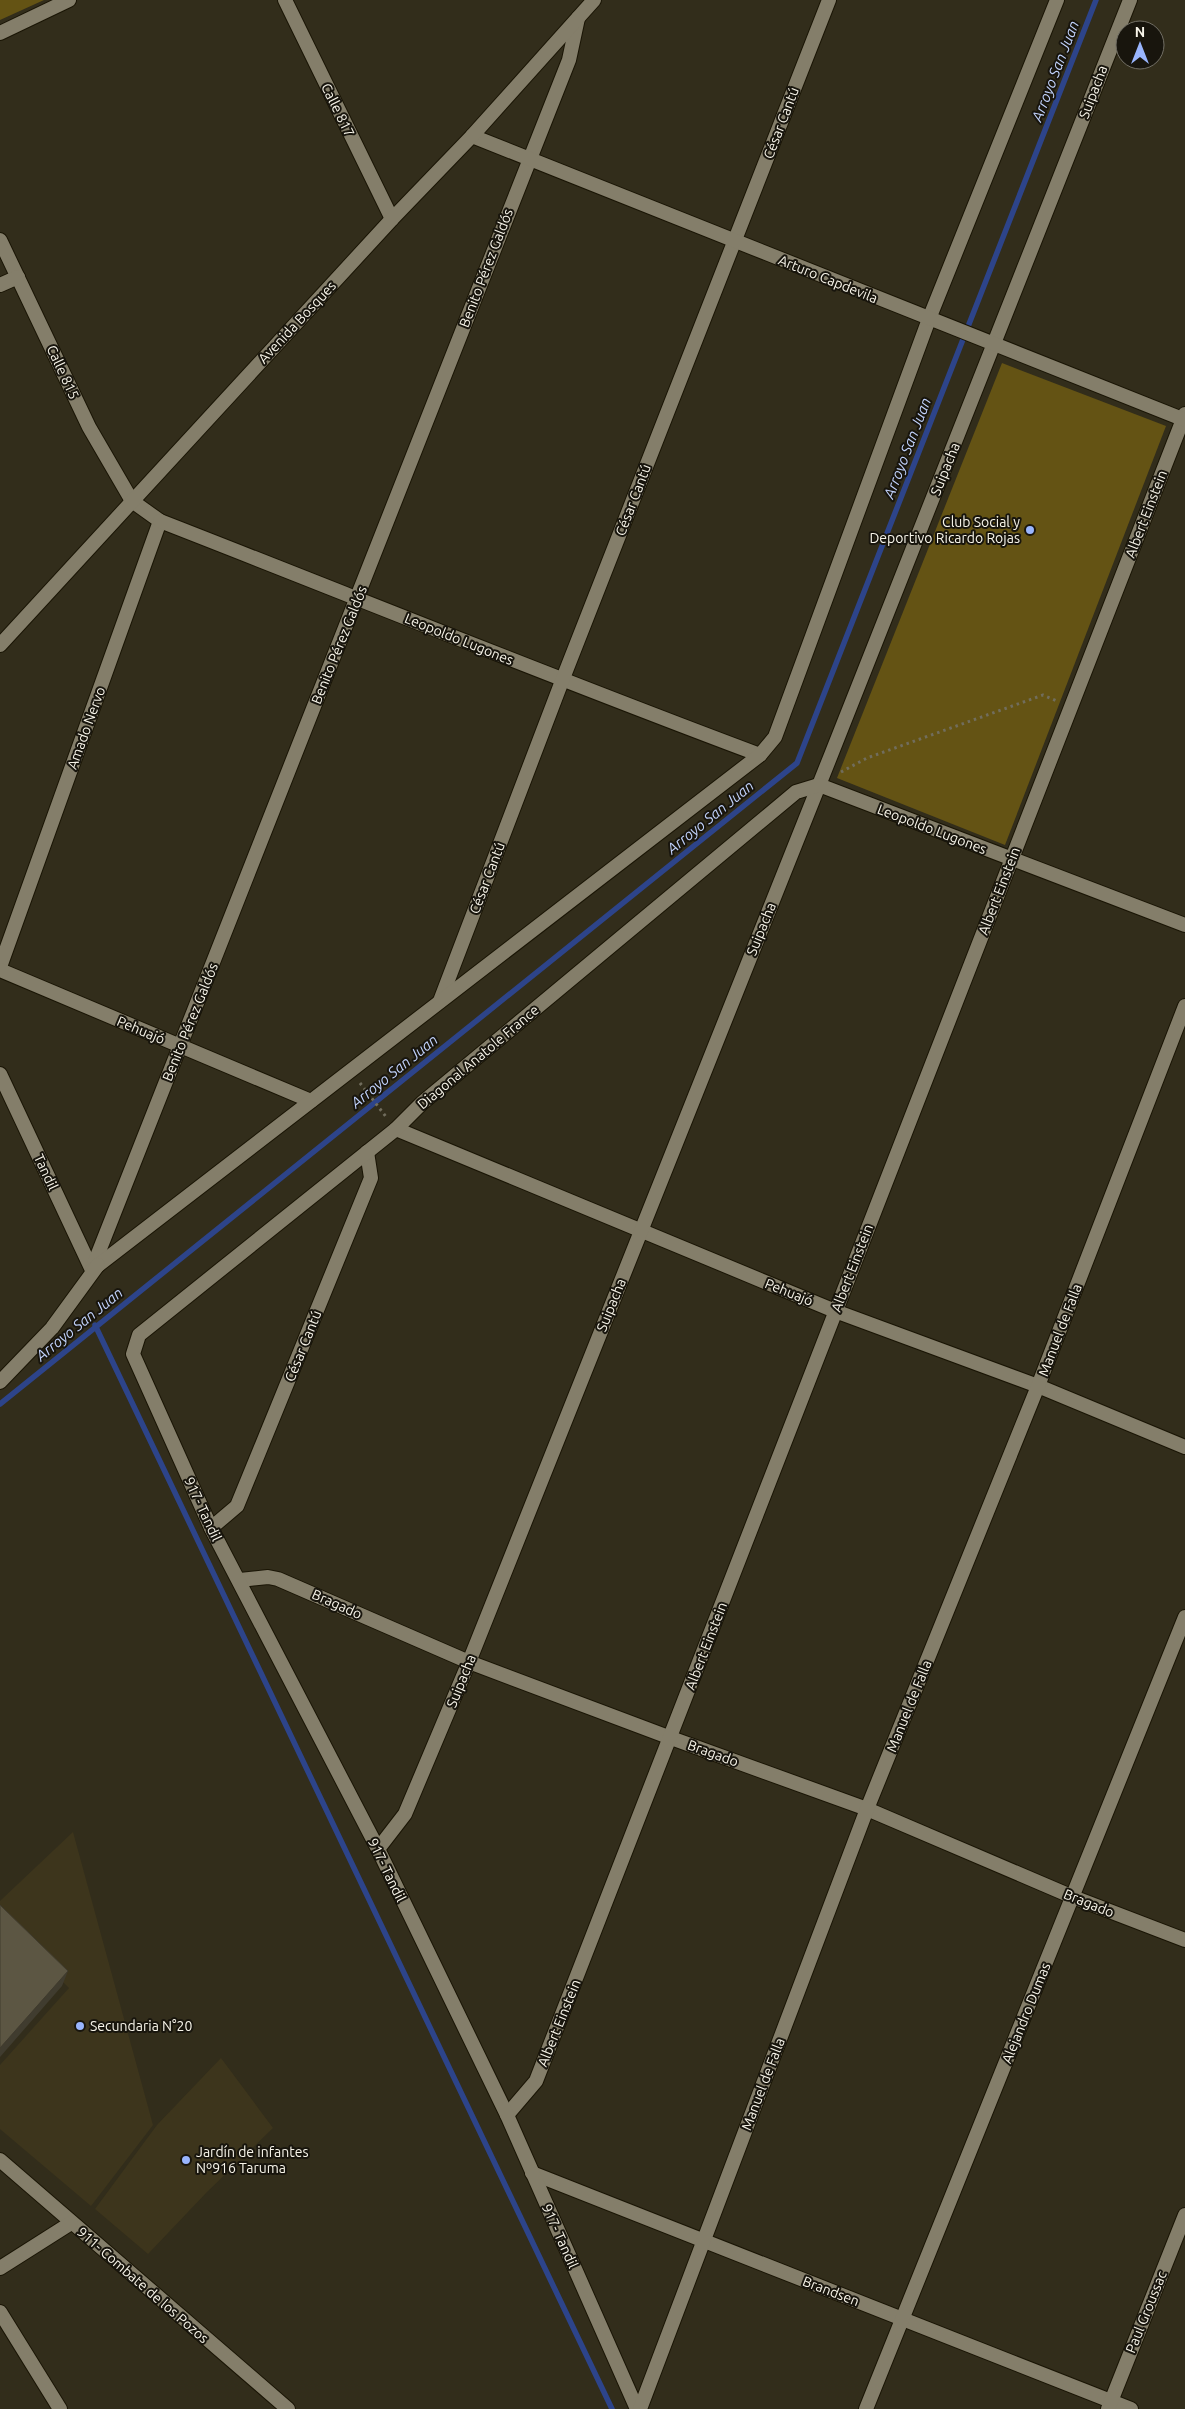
<svg xmlns="http://www.w3.org/2000/svg" width="1185" height="2409" viewBox="0 0 1185 2409" font-family="Ubuntu,sans-serif">
<style>
.built{fill:#3d351c}
.green{fill:#645314}
.lines{fill:none;stroke-linecap:round;stroke-linejoin:round}
.stream{stroke:#2d448a;stroke-width:5.5}
.minor-casing{stroke:#1a1505;stroke-width:16}
.tertiary-casing{stroke:#1a1505;stroke-width:16}
.secondary-casing{stroke:#1a1505;stroke-width:16}
.path{stroke:#716d5d;stroke-width:3;stroke-dasharray:2.5 4;stroke-linecap:butt}
.minor{stroke:#847e6a;stroke-width:14}
.tertiary{stroke:#847e6a;stroke-width:14}
.secondary{stroke:#847e6a;stroke-width:14}
.shaded-wall{fill:#403c2f}
.building{fill:#5c5643;stroke:#403c2f}
.poi-dot{fill:#99b5fd;stroke:#18150d;stroke-width:2}
.labels{text-anchor:middle;dominant-baseline:central;stroke-width:4;stroke-linejoin:round;paint-order:stroke}
.street-label{font-size:14px;fill:#f8f5ea;stroke:#18150d}
.poi-label{font-size:14px;fill:#f8f5ea;stroke:#18150d;text-anchor:start}
.water-label{font-size:15px;font-style:italic;fill:#c1d2fb;stroke:#18150d}
</style>
<rect width="100%" height="100%" fill="#322d1b"/>
<g class="built">
<path d="M73,1832L153,2125L91,2206L0,2129V2065L69,1988L0,1919V1901Z"/>
<path d="M221,2058L273,2128L207,2192L148,2254L95,2209L157,2125Z"/>
</g>
<g class="green">
<path d="M0,0H44L0,20Z"/>
<path d="M1002,363L1166,426L1005,845L837,778Z"/>
</g>
<g class="lines">
<g class="stream">
<path d="M95,1325L612,2409"/>
<path d="M0,1404L797,763L1096,0"/>
</g>
<defs>
<g id="minor">
<path d="M285,0L392,219"/>
<path d="M0,33L69,0"/>
<path d="M0,240L89,427L132,501L160,521L0,967"/>
<path d="M0,285L18,277"/>
<path d="M160,521C360,599 559,680 760,755"/>
<path d="M0,970L311,1101"/>
<path d="M440,1001L562,681L829,0"/>
<path d="M0,1074L92,1270"/>
<path d="M396,1129L835,1311L1038,1386L1185,1447"/>
<path d="M92,1269L569,60L578,18"/>
<path d="M92,1270L760,755L775,737L929,319L1057,0"/>
<path d="M0,1382L52,1328L98,1265"/>
<path d="M211,1528L237,1506L371,1178L367,1152"/>
<path d="M240,1580L268,1577L278,1579L469,1662L671,1738L867,1809L1073,1897L1185,1940"/>
<path d="M378,1849L405,1814L469,1662L831,755L1130,0"/>
<path d="M507,2115L536,2081L1185,414"/>
<path d="M0,2160L288,2409"/>
<path d="M532,2173L1131,2409"/>
<path d="M0,2268L71,2223"/>
<path d="M0,2312L60,2409"/>
<path d="M637,2409L507,2115L378,1849L211,1528L133,1354L139,1335L396,1129L422,1103L796,792L819,785L1185,925"/>
<path d="M640,2409L867,1809L1038,1386L1185,1006"/>
<path d="M866,2409L1185,1617"/>
<path d="M1108,2409L1185,2215"/>
</g>
<path id="tertiary" d="M472,136L1185,420"/>
<path id="secondary" d="M0,645L392,219L472,136L594,0"/>
</defs>
<use href="#minor" class="minor-casing"/>
<use href="#tertiary" class="tertiary-casing"/>
<use href="#secondary" class="secondary-casing"/>
<g class="path">
<path d="M841,772L867,758L1043,695L1057,701"/>
<path d="M360,1083L387,1118"/>
</g>
<use href="#minor" class="minor"/>
<use href="#tertiary" class="tertiary"/>
<use href="#secondary" class="secondary"/>
</g>
<path class="shaded-wall" d="M68,1971L62,1986L0,2057V2048Z"/>
<path class="building" d="M0,1905L68,1971L0,2048Z"/>
<g class="poi-dot">
<circle cx="1030" cy="530" r="5"/>
<circle cx="80" cy="2026" r="5"/>
<circle cx="186" cy="2160" r="5"/>
</g>
<g class="labels">
<g class="street-label">
<text transform="translate(1093 92) rotate(-69)">Suipacha</text>
<text transform="translate(338 110) rotate(64)">Calle 817</text>
<text transform="translate(781 123) rotate(-69)">César Cantú</text>
<text transform="translate(486 268) rotate(-69)">Benito Pérez Galdós</text>
<text transform="translate(828 279) rotate(22)">Arturo Capdevila</text>
<text transform="translate(297 322) rotate(-47)">Avenida Bosques</text>
<text transform="translate(63 372) rotate(65)">Calle 815</text>
<text transform="translate(945 469) rotate(-68)">Suipacha</text>
<text transform="translate(633 500) rotate(-69)">César Cantú</text>
<text transform="translate(1146 514) rotate(-69)">Albert Einstein</text>
<text transform="translate(459 639) rotate(22)">Leopoldo Lugones</text>
<text transform="translate(339 645) rotate(-68)">Benito Pérez Galdós</text>
<text transform="translate(86 728) rotate(-70)">Amado Nervo</text>
<text transform="translate(932 829) rotate(21)">Leopoldo Lugones</text>
<text transform="translate(487 878) rotate(-69)">César Cantú</text>
<text transform="translate(999 891) rotate(-69)">Albert Einstein</text>
<text transform="translate(761 929) rotate(-68)">Suipacha</text>
<text transform="translate(190 1022) rotate(-68)">Benito Pérez Galdós</text>
<text transform="translate(141 1030) rotate(23)">Pehuajó</text>
<text transform="translate(478 1057) rotate(-40)">Diagonal Anatole France</text>
<text transform="translate(46 1172) rotate(65)">Tandil</text>
<text transform="translate(852 1268) rotate(-69)">Albert Einstein</text>
<text transform="translate(789 1292) rotate(22)">Pehuajó</text>
<text transform="translate(611 1305) rotate(-68)">Suipacha</text>
<text transform="translate(1060 1330) rotate(-69)">Manuel de Falla</text>
<text transform="translate(303 1346) rotate(-68)">César Cantú</text>
<text transform="translate(203 1509) rotate(65)">917- Tandil</text>
<text transform="translate(337 1604) rotate(24)">Bragado</text>
<text transform="translate(706 1646) rotate(-69)">Albert Einstein</text>
<text transform="translate(461 1681) rotate(-68)">Suipacha</text>
<text transform="translate(909 1706) rotate(-68)">Manuel de Falla</text>
<text transform="translate(713 1753) rotate(20)">Bragado</text>
<text transform="translate(387 1870) rotate(64)">917- Tandil</text>
<text transform="translate(1089 1903) rotate(22)">Bragado</text>
<text transform="translate(1026 2013) rotate(-68)">Alejandro Dumas</text>
<text transform="translate(559 2023) rotate(-68)">Albert Einstein</text>
<text transform="translate(763 2084) rotate(-69)">Manuel de Falla</text>
<text transform="translate(560 2236) rotate(66)">917- Tandil</text>
<text transform="translate(143 2285) rotate(41)">911- Combate de los Pozos</text>
<text transform="translate(831 2291) rotate(21)">Brandsen</text>
<text transform="translate(1146 2312) rotate(-68)">Paul Groussac</text>
</g>
<g class="poi-label">
<text x="1020" y="522" text-anchor="end">Club Social y<tspan x="1020" dy="16">Deportivo Ricardo Rojas</tspan></text>
<text x="90" y="2026">Secundaria N°20</text>
<text x="196" y="2152">Jardín de infantes<tspan x="196" dy="16">Nº916 Taruma</tspan></text>
</g>
<g class="water-label">
<text transform="translate(1055 71) rotate(-69)">Arroyo San Juan</text>
<text transform="translate(907 448) rotate(-69)">Arroyo San Juan</text>
<text transform="translate(710 817) rotate(-39)">Arroyo San Juan</text>
<text transform="translate(394 1071) rotate(-39)">Arroyo San Juan</text>
<text transform="translate(79 1324) rotate(-39)">Arroyo San Juan</text>
</g>
</g>
<g transform="translate(1140 45)"><circle r="24" fill="#18150d" stroke="#726f65"/>
<path d="M0-4L9 19L0 12L-9 19Z" fill="#99b5fd"/>
<text y="-8" font-size="14" font-weight="bold" text-anchor="middle" fill="#f8f5ea">N</text>
</g>
</svg>
